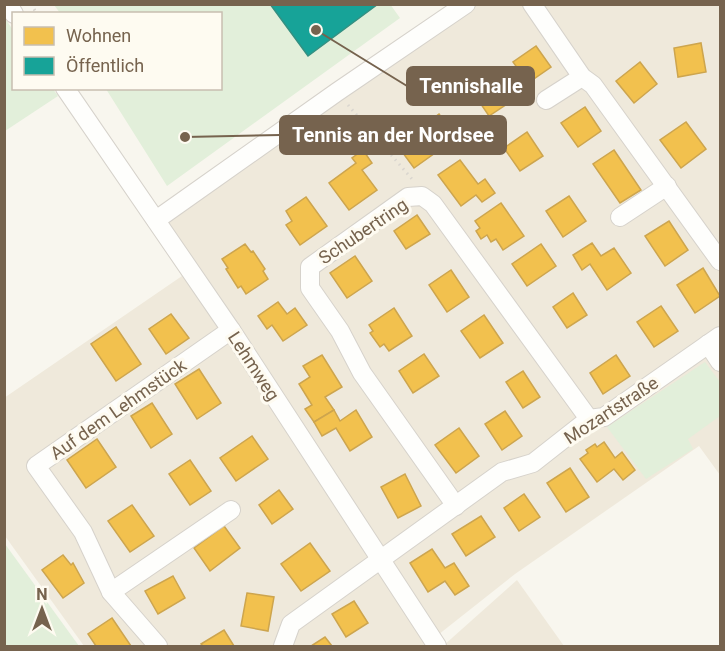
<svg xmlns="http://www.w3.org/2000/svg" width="725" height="651" viewBox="0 0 725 651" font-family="Roboto,sans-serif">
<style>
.residential{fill:#efe9db}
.green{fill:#e2efda}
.homes{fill:#f2c14e;stroke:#cda54e;stroke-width:1.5}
.public{fill:#17a398;stroke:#349082;stroke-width:1.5}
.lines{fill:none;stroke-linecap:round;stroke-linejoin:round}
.minor-casing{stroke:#d6d2cb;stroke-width:20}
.path{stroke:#dad6cf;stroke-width:3;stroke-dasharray:1.5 4.5;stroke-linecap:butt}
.minor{stroke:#fefefc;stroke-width:18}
.labels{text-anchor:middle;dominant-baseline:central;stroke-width:6;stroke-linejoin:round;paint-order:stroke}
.street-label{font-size:18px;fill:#76634e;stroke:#fefbf1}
.leader{fill:none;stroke:#76634e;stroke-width:2}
.callout-dot{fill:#76634e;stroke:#fefbf1;stroke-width:2}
.callout{fill:#76634e;stroke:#76634e;stroke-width:2}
.callout-label{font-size:20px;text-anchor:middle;font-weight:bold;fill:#fff}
</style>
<rect width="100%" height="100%" fill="#f8f6ee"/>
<g class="residential">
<path d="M473,5H720V475L699,446L515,574L424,646H84L5,536L4,398L182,276L149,227Z"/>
<path d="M517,580L564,646H443Z"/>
</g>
<g class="green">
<path d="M390,4L400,18L167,186L106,89L220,88V14L60,13L54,5Z"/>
<path d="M4,17L13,30L14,88L53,89L58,96L5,131Z"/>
<path d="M705,362L720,382V416L688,439L693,449L646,479L607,427Z"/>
<path d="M5,544L79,646H5Z"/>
</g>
<g class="homes">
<path d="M701,43L706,72L678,77L674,48Z"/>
<path d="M536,46L551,67L528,83L513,62Z"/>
<path d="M640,62L657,84L634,103L616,81Z"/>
<path d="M493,77L510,102L489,116L472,91Z"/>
<path d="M585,107L601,131L578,147L561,123Z"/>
<path d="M439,114L456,138L414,168L397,145Z"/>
<path d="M686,122L706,149L681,168L660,140Z"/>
<path d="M527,132L543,156L520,171L504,148Z"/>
<path d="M363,150L372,163L362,170L377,190L349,210L329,183L356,163L352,158Z"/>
<path d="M614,150L641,190L620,203L593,164Z"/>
<path d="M460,160L478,184L485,179L495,193L482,202L476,195L461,206L438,175Z"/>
<path d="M569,196L586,221L563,237L546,211Z"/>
<path d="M306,197L327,226L300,245L286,225L292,221L286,211Z"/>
<path d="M501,203L524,236L503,250L496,239L491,242L487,235L481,239L476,231L480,228L475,221Z"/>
<path d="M417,215L430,234L406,249L394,231Z"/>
<path d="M669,221L688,250L665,266L645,236Z"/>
<path d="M592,243L601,256L614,248L631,273L607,290L590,264L582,270L573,255Z"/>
<path d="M245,244L251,252L253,251L265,269L263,271L268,279L246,294L241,286L238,288L226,269L228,268L222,259Z"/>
<path d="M541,244L556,266L527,286L512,264Z"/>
<path d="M355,256L372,281L347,298L330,273Z"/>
<path d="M703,268L720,296L695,313L677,285Z"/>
<path d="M451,270L469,297L447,312L429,285Z"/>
<path d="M573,293L587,315L567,328L553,307Z"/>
<path d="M278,302L287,314L295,308L307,325L283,341L272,325L267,329L258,316Z"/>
<path d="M661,306L678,331L654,347L637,322Z"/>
<path d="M394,308L412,336L389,351L384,344L380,347L370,333L373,331L369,325Z"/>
<path d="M171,314L189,338L166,354L149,329Z"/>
<path d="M484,315L503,343L480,358L461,331Z"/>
<path d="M116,327L141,364L116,381L91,344Z"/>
<path d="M424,354L439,376L413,393L399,371Z"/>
<path d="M322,355L342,387L325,397L334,410L314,422L305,409L312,405L299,384L310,377L303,366Z"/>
<path d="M616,355L630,376L603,394L590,373Z"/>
<path d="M199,369L221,403L197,419L175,384Z"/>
<path d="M523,371L540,397L523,408L506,382Z"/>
<path d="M152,403L172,434L151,448L131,416Z"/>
<path d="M334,410L340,421L356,410L372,437L350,451L336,428L322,436L314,422Z"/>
<path d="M505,411L522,436L502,450L485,424Z"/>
<path d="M459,428L479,456L456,473L435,445Z"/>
<path d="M252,436L268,459L236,481L220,458Z"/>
<path d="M97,439L116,467L86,488L67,460Z"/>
<path d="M604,442L615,458L622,452L635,470L623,480L614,469L597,482L580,459L588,453L586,450L595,444L597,447Z"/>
<path d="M190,460L211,491L190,505L169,474Z"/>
<path d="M570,468L589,497L566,512L547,483Z"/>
<path d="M405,474L421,506L398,518L381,487Z"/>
<path d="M279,490L293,509L272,524L259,505Z"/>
<path d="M524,494L540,517L519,531L504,508Z"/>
<path d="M132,505L154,536L130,552L108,521Z"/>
<path d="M481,516L495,537L466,556L452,534Z"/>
<path d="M224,526L240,548L210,571L194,548Z"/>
<path d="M310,543L330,571L301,591L281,564Z"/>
<path d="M432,549L445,568L454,563L469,586L455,595L445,581L428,592L410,563Z"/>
<path d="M63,555L71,565L73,563L84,583L63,598L42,570Z"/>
<path d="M173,576L185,598L158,614L145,591Z"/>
<path d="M247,593L274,597L268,631L241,626Z"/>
<path d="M354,601L368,623L346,637L332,614Z"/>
<path d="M112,618L131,646H96L88,634Z"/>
<path d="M224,630L234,646H203L201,644Z"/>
<path d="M325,637L332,646H311Z"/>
</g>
<path class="public" d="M270,4H378L308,56Z"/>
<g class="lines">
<defs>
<g id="minor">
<path d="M8,4L14,14"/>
<path d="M532,4L582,77L593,85L720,261"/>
<path d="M65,88L231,330L437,646"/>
<path d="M546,100L582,77"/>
<path d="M620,217L667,186"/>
<path d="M156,220L337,92L466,4"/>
<path d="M708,344L720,362"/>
<path d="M456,506L362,373L340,331L310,288V267L408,197L422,196L433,204L589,419"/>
<path d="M111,592L231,510"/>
<path d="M158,646L111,592L83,532L36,466L231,330"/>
<path d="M283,646L291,624L502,472L533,463L589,419L604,417L720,336"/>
</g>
</defs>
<use href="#minor" class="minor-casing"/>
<g class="path">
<path d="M31,4L37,14"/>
<path d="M348,105L412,179"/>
</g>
<use href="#minor" class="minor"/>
</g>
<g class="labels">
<g class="street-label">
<text transform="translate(363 231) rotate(-34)">Schubertring</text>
<text transform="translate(254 366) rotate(57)">Lehmweg</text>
<text transform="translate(118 409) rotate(-35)">Auf dem Lehmstück</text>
<text transform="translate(611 410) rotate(-33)">Mozartstraße</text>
</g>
</g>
<path class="leader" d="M316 30L407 86M185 137L280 135"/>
<g class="callout-dot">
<circle cx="316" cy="30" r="6"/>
<circle cx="185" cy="137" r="6"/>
</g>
<g class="callout">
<rect x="407" y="67" width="127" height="38" rx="6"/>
<rect x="280" y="116" width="226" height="38" rx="6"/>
</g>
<g class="callout-label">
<text x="471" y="93">Tennishalle</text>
<text x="393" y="142">Tennis an der Nordsee</text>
</g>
<rect width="725" height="651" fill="none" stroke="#76634e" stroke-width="12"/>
<rect x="12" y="12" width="210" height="78" fill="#fefbf1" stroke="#c8beb0" stroke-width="1.5"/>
<rect x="24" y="27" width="30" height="18" fill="#f2c14e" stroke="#c8beb0" stroke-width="1.5"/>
<text x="66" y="42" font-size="18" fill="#76634e">Wohnen</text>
<rect x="24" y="57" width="30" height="18" fill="#17a398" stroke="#c8beb0" stroke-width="1.5"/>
<text x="66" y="72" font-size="18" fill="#76634e">Öffentlich</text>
<g transform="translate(42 609)" stroke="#fefbf1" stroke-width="4.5" paint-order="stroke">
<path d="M0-4.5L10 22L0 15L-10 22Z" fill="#76634e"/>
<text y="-9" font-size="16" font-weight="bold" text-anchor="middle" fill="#76634e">N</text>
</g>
</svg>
